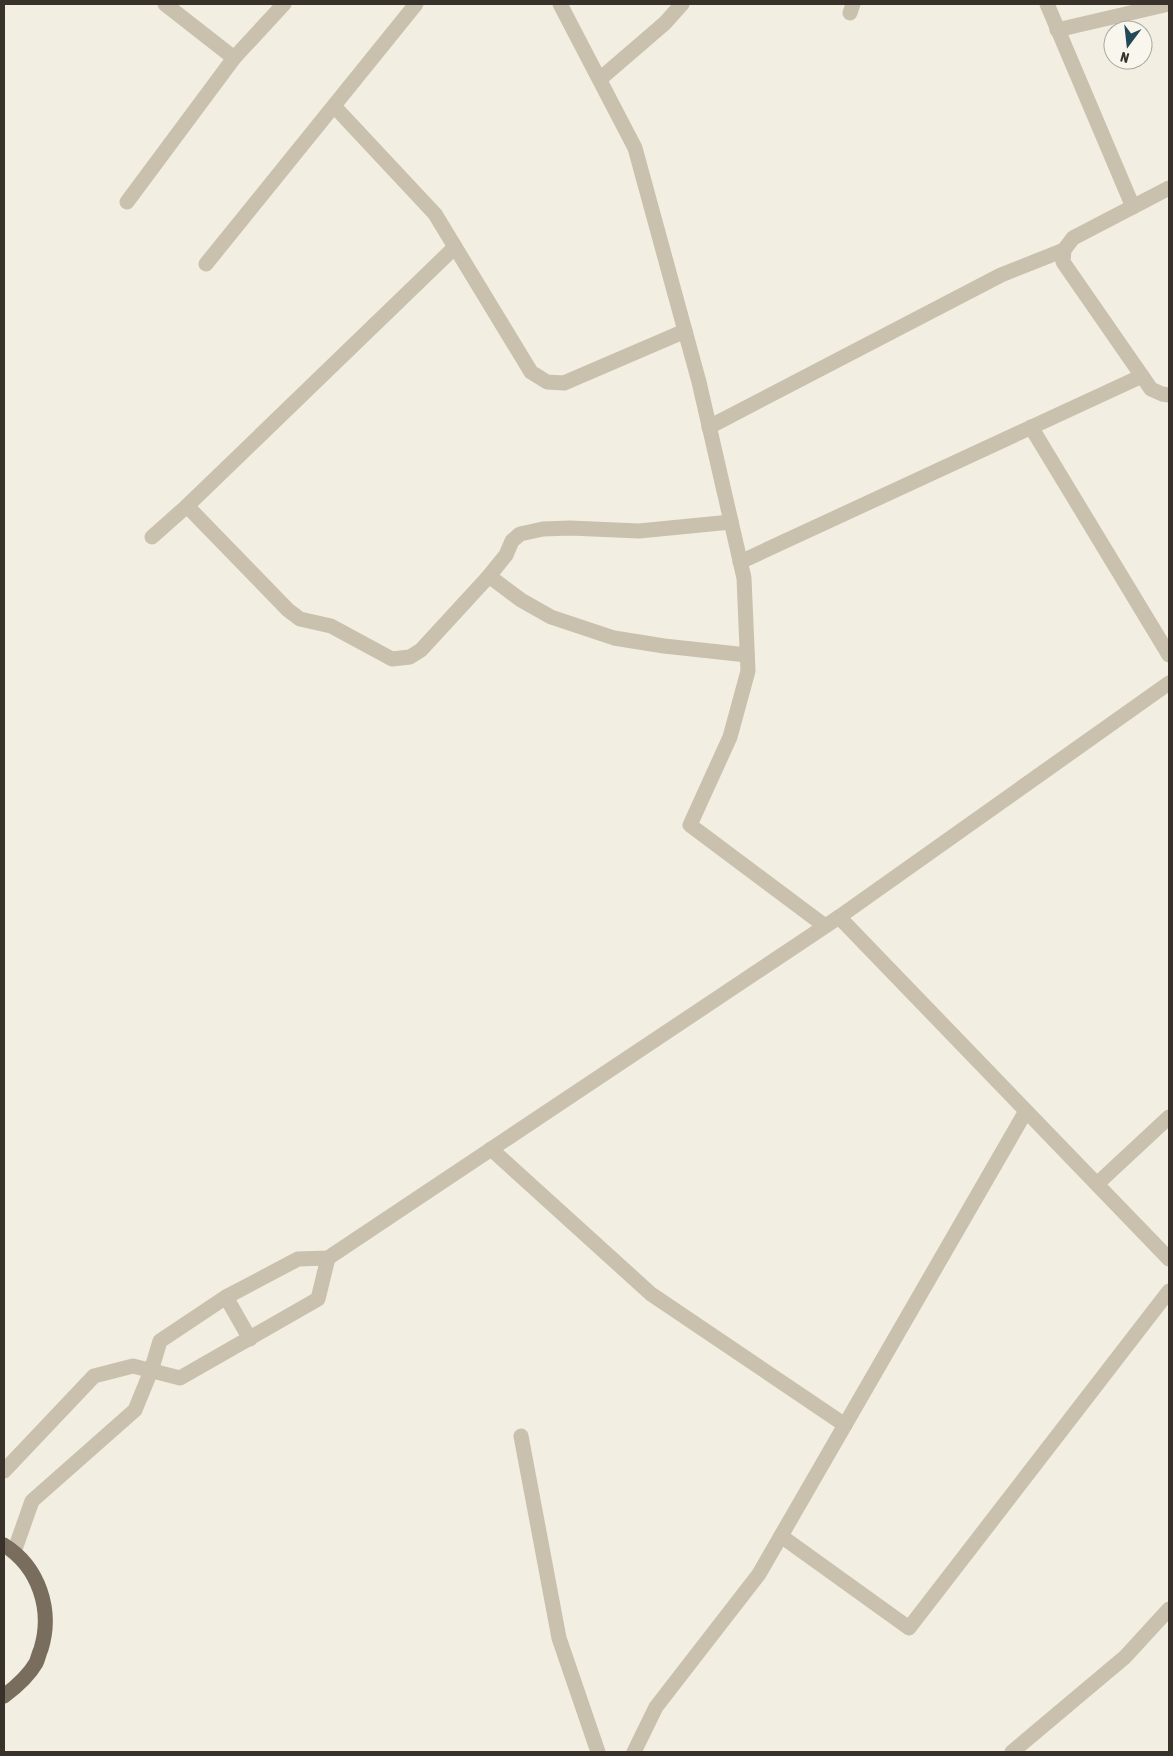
<svg xmlns="http://www.w3.org/2000/svg" width="1173" height="1756" viewBox="0 0 1173 1756" font-family="'Asap Condensed',sans-serif">
<style>
.lines{fill:none;stroke-linecap:round;stroke-linejoin:round}
.minor{stroke:#c9c0ad;stroke-width:15}
.major{stroke:#796d5e;stroke-width:15}
</style>
<rect width="100%" height="100%" fill="#f2eee1"/>
<g class="lines">
<g class="minor">
<path d="M165,4L234,58"/>
<path d="M560,4L635,148L699,382L744,578L748,671L730,737L690,825L825,926"/>
<path d="M1047,4L1133,207"/>
<path d="M850,13L853,4"/>
<path d="M1057,30L1169,4"/>
<path d="M600,79L665,23L682,4"/>
<path d="M334,106L435,214L531,372L547,382L564,383L685,331"/>
<path d="M1169,188L1073,238L1064,250L1063,262L1151,389L1162,394L1169,395"/>
<path d="M127,202L234,58L284,4"/>
<path d="M206,264L416,4"/>
<path d="M709,427L1001,275L1064,250"/>
<path d="M1031,427L1169,655"/>
<path d="M187,506L288,610L300,619L331,626L392,659L410,657L421,650L489,576L506,555L512,541L520,534L543,529L570,528L639,531L731,522"/>
<path d="M152,537L187,506L455,247"/>
<path d="M740,562L1142,376"/>
<path d="M489,576L521,600L551,617L614,638L664,646L747,655"/>
<path d="M839,917L1169,1259"/>
<path d="M491,1149L651,1294L845,1425"/>
<path d="M1097,1184L1169,1117"/>
<path d="M226,1297L250,1339"/>
<path d="M521,1436L559,1638L598,1752"/>
<path d="M4,1471L94,1376L133,1366L180,1378L318,1299L328,1258"/>
<path d="M781,1536L909,1628L1169,1291"/>
<path d="M14,1552L32,1501L135,1410L151,1371L160,1341L226,1297L298,1259L328,1258L839,917L1169,683"/>
<path d="M634,1752L656,1707L759,1574L1026,1111"/>
<path d="M1012,1752L1125,1657L1169,1609"/>
</g>
<path class="major" d="M4,1545C39,1567 53,1610 41,1649C39,1653 38,1659 36,1663C28,1677 16,1687 4,1696"/>
</g>
<rect width="1173" height="1756" fill="none" stroke="#38322b" stroke-width="10"/>
<g transform="translate(1128 45) rotate(195)"><circle r="24" fill="#f9f6ed" stroke="#aca89f"/>
<path d="M0-4L9 19L0 12L-9 19Z" fill="#234857"/>
<text y="-8" font-size="14" font-weight="bold" text-anchor="middle" fill="#38322b">N</text>
</g>
</svg>
